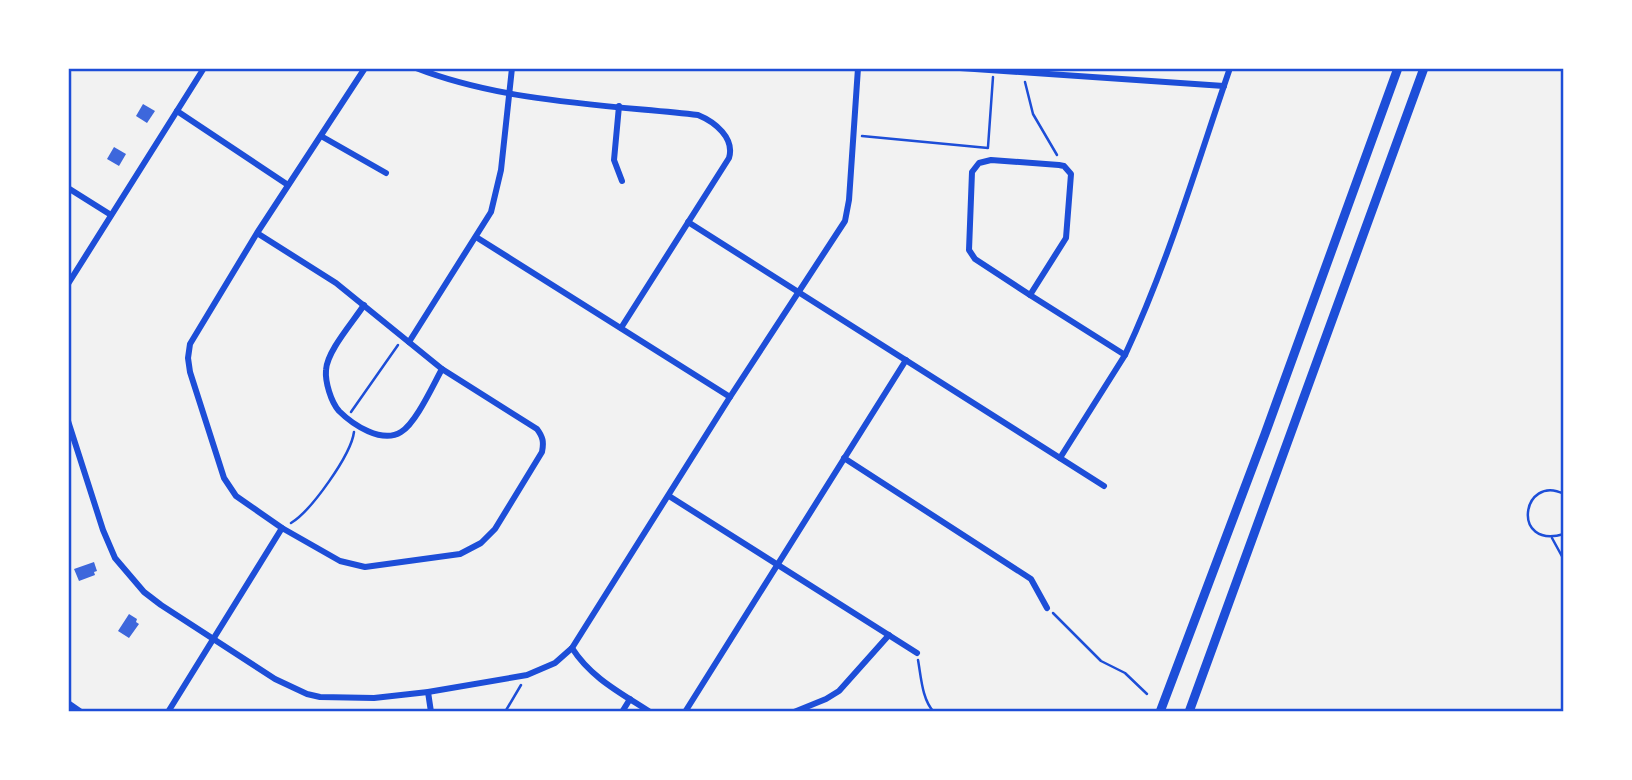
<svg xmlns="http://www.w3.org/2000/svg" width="1632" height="780" viewBox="0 0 1632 780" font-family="'Zilla Slab',serif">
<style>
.building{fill:#3d67dc}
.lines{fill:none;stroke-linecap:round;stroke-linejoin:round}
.path{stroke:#1d4ed8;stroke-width:2.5}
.service{stroke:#1d4ed8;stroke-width:2.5}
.minor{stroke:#1d4ed8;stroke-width:6}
.secondary{stroke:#1d4ed8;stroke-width:9}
.neatline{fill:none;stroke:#1d4ed8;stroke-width:2.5}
</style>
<rect width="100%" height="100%" fill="#f2f2f2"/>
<g class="building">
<path d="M143,104L155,111L147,123L136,116Z"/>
<path d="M114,147L126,154L119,166L107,159Z"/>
<path d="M94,562L97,571L94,572L95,575L79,581L74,569Z"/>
<path d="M129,614L137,619L136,622L139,624L129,638L118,631Z"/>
</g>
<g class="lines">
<g class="path">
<path d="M1025,82L1033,114L1057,155"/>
<path d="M862,136L988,148"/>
<path d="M988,147L993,77"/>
<path d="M351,412L398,345"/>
<path d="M291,523C311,511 351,455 354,432"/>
<path d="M1053,613L1101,661L1125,673L1147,694"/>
<path d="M918,660C921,676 922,700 934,712"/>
<path d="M505,712L521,685"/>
</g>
<g class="service">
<path d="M1564,494C1522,473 1510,550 1564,534"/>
<path d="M1552,538L1564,560"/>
</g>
<g class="minor">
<path d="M416,68C503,102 606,105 698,115C715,122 735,138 729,158L621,328"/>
<path d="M960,68L1224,86"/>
<path d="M619,106L614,160L622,181"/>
<path d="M177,111L288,185"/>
<path d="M321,136L386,173"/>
<path d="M991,160L1059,165L1064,166L1071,174L1066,238L1030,295L975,259L969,250L972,172L979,163Z"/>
<path d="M68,188L111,215"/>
<path d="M688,222L1104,486"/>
<path d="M257,233L336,283L442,369L537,429C543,437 544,442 542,452L495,529L481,543L460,554L365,567L340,561L282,528L236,496L224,478L190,372L188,358L190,344L257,233L365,68"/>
<path d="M476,237L730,397"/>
<path d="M68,284L204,68"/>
<path d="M1030,295L1125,355"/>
<path d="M364,305C353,322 327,351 326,370C325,382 331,402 339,411C353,425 382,444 401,432C416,423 433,385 442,369"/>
<path d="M409,342L491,212L501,170L512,68"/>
<path d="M68,421L103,530L115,558L144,592L161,605L275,679L307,694L320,697L374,698L428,692L527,675L555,663L572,648L730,397L845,221L849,200L858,68"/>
<path d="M844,458L1031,579L1047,608"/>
<path d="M1060,458L1125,355C1168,263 1197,164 1230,68"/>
<path d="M669,496L917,653"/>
<path d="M572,648C591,678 621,693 650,712"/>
<path d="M428,692L431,712"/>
<path d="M68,703L81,712"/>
<path d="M168,712L282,528"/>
<path d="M622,712L630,699"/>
<path d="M685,712L906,360"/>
<path d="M794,712L826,699L839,691L889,635"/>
</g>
<g class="secondary">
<path d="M1160,712L1265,434L1398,68"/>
<path d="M1189,712L1424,68"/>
</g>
</g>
<rect width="1632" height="780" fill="none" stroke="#ffffff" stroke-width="140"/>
<rect x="70" y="70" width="1492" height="640" class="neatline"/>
</svg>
